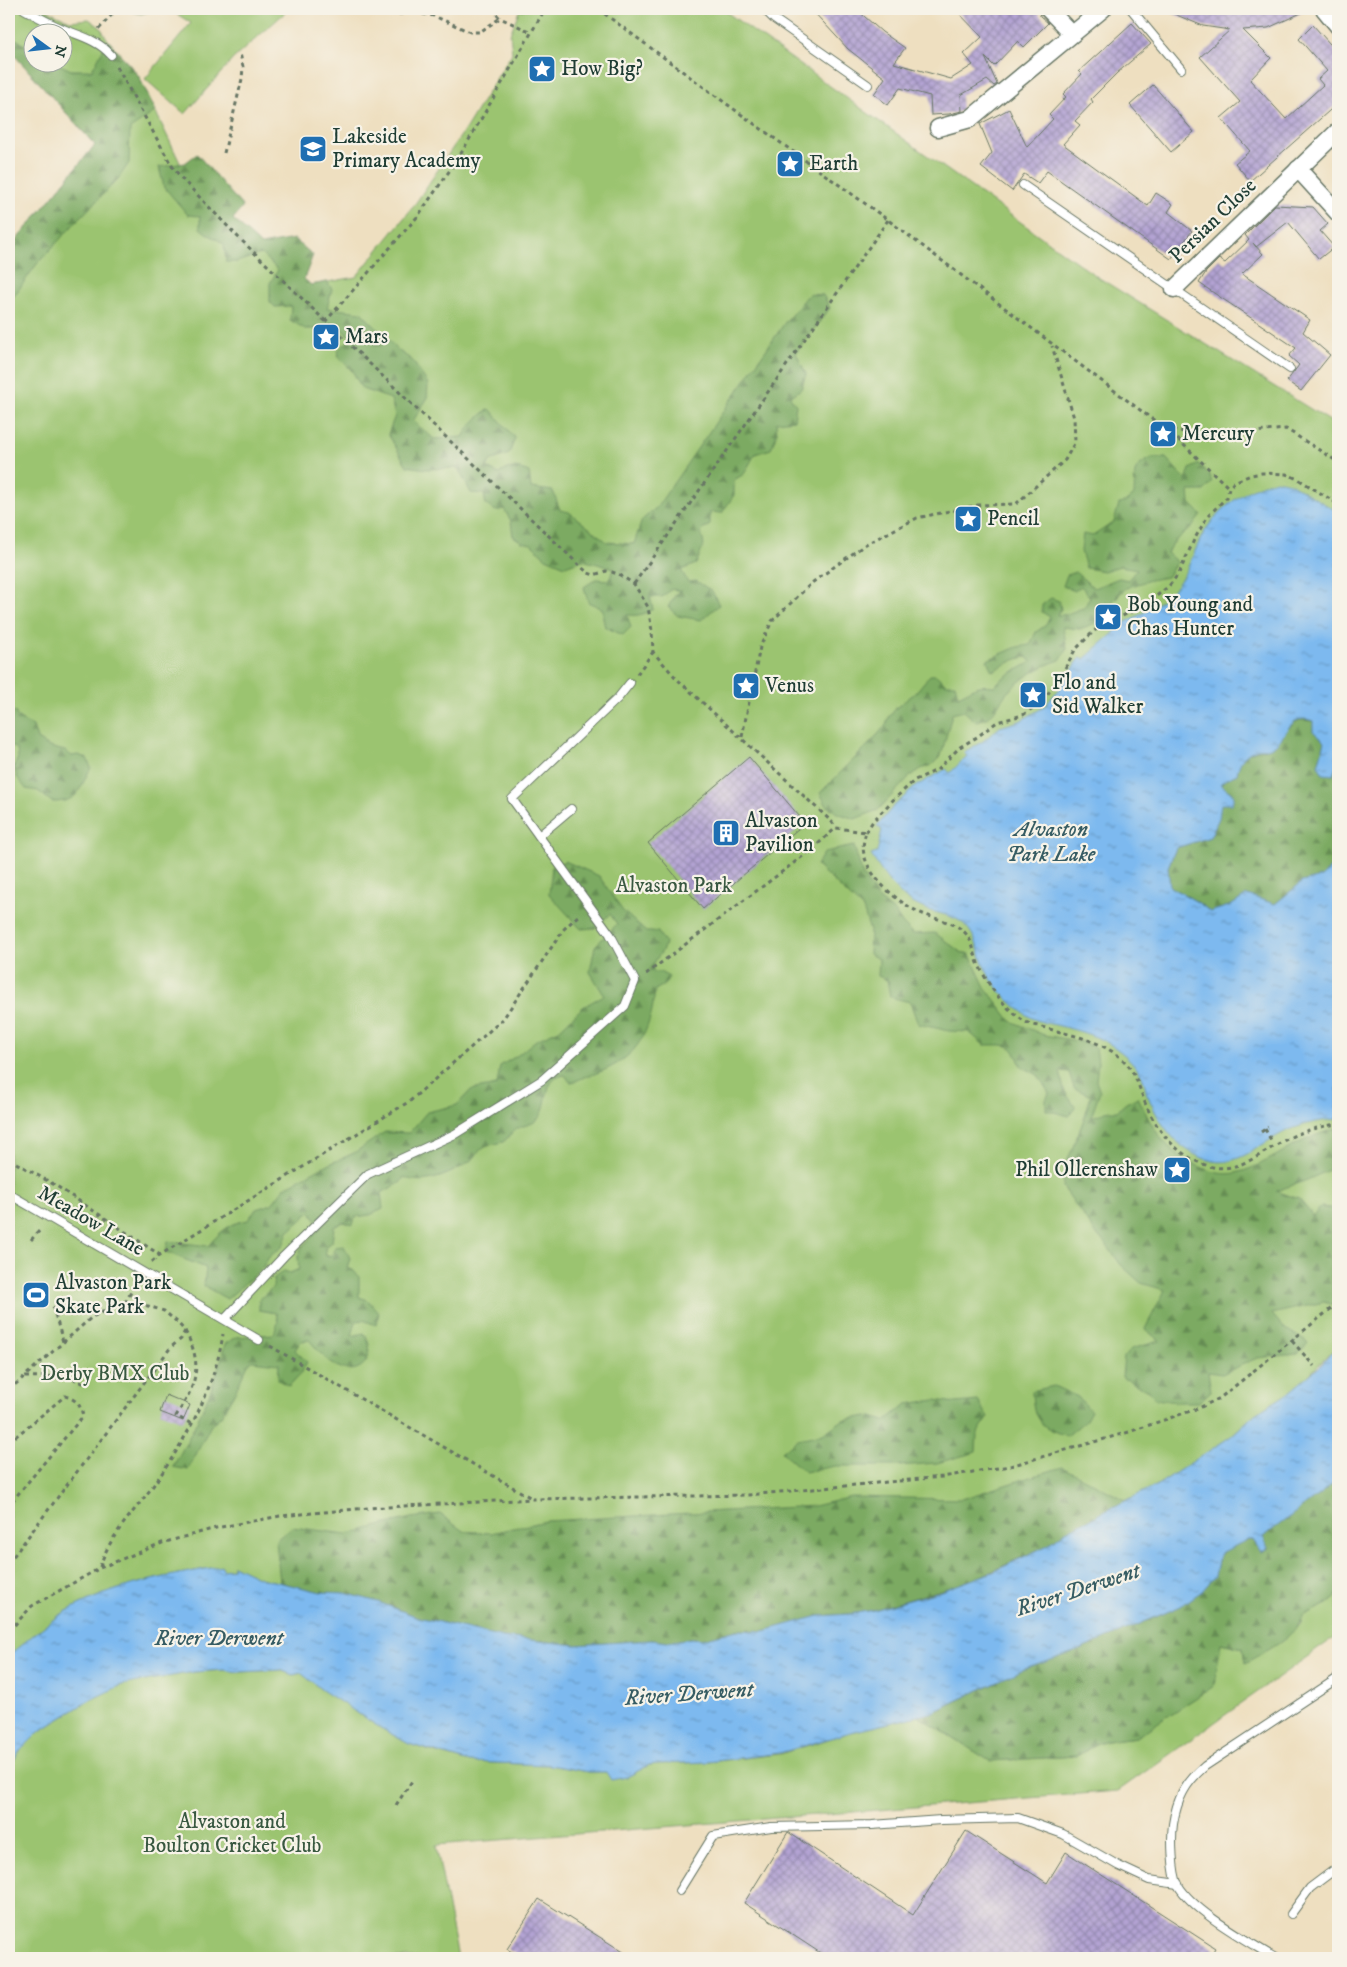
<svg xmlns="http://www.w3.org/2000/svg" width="1347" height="1967" viewBox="0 0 1347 1967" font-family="'IM FELL DW Pica',serif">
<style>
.green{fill:#9bc470;stroke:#5d8052;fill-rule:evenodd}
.forest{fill:url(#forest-firs);stroke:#4e744b}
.water{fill:url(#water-ripples);stroke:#4e7b92}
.building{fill:url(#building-cross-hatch)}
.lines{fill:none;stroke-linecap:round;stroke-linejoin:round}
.service-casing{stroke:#677665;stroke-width:10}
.minor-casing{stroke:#677665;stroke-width:19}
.path{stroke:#677665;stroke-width:3;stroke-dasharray:4 4;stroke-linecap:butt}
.service{stroke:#fff;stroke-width:8}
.minor{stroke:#fff;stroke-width:16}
.labels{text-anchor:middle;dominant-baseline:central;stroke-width:4.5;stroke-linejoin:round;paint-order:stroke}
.poi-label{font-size:21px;fill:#1f3d34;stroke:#f7f3e8;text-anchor:start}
.street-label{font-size:21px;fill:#1f3d34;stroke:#f7f3e8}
.park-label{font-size:21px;fill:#385840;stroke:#f7f3e8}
.water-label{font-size:22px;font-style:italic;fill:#365c63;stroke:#f7f3e8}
</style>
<defs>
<pattern id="forest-firs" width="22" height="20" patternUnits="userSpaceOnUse" patternTransform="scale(1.25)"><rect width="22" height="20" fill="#7caa62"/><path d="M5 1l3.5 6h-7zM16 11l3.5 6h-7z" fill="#658c52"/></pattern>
<pattern id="water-ripples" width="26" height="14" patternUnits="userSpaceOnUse" patternTransform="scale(1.25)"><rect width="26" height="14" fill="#7db9ef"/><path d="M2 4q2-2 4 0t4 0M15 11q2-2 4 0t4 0" fill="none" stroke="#6698c2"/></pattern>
<pattern id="building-cross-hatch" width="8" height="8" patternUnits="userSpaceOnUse" patternTransform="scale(1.25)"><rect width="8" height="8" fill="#b3a3d3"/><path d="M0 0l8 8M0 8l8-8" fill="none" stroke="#9186ac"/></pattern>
</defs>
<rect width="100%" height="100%" fill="#f7f3e8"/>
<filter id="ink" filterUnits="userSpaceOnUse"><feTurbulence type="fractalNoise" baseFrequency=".02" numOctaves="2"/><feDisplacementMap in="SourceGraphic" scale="10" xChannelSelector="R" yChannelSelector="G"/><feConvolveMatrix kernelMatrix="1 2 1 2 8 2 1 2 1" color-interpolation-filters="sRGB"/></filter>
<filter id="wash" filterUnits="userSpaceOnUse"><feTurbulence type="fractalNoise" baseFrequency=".0096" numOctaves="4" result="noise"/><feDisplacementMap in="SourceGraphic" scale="20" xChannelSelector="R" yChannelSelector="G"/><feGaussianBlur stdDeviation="1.12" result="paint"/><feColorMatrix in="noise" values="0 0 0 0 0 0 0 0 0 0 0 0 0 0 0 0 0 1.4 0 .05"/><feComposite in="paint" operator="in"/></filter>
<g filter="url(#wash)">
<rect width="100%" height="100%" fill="#eedfc0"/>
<g class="green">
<path d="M9,9H45L70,21L89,19L100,27L108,40L138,75L183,169L251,237L311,285L356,277L413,207L466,128L512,53L510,34L519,11L526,9H722L1096,276L1338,426V1345L1305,1379L1287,1394L1255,1414L1230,1437L1159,1484L1120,1505L321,1592L260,1578L233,1565V1569L223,1570L222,1566C168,1576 116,1584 67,1611C46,1623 28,1640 9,1655V249L95,145L9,49ZM32,32H62V62H32Z"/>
<path d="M123,9H157L141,14Z"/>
<path d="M162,9H289L233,59L185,114L145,79L191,23L175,13Z"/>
<path d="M1338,1593V1635L1118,1791L436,1845L458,1958H9V1769L19,1752L40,1731L88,1701L114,1688L128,1683L194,1672L224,1670L240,1672L280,1670L293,1675L301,1673L322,1690L379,1727L409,1744L430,1751L470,1762L549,1765L589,1772H607L627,1777L649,1765L657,1764L708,1762L780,1754L851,1732L918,1716L990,1761L1077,1756L1099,1742L1136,1737L1221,1643L1243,1648L1245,1663L1300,1625L1304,1615L1333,1601Z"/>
</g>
<g class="forest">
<path d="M9,38L18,40L32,51V62L56,63L71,70H92L108,40L138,75L156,111L130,129L129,163L118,179L75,223L37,264L9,303V249L95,145L9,49Z"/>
<path d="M197,154L243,207L233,219L261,245L294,239L313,255L304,279L311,285L327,282L332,289L327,308L361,312L399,351L412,360L428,384L427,399L413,421L434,439L463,437C470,425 478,416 490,409L515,438L509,454L490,461L487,468L499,474C509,465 518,468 529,472L531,488L553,491L560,510L569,512L607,542L634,544L642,520L657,507L786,321L809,294L823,295L830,308L796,353L806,374L801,389L790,397L796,405L794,420L776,422L777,433L771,449L755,454L744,474L734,480V495L722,513L710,512V525L701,531L704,545L696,564L681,570L688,582L696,581L712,591L719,605L701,620L678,616L668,607L676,594L681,591L671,589L662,597H650L653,609C643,615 638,616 627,615L631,627L623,635L605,627L603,619V609L588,602L584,587L596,579L609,580L614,568L582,560L565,566L546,558L531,544L522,542L513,536L511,521L504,509L496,511L486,505L484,494L471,493L458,468L426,469L407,466L388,434L395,416L391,399L362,389L353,372L339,357L338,350L352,338L335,324L317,329H305L290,320L291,306L275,307L270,302V283L278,270L261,254L237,262H226L224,244C216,238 207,235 200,228V216L188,215L164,187L159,167L185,163Z"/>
<path d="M1152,458H1166L1186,480L1190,469L1199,464L1210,476L1212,483L1204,491H1189L1190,503L1201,514C1191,534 1174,536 1167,553L1177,562L1167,577L1150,580L1126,588L1106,608L1104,615L1095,623L1080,629L1063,627L1067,649L1060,660C1040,666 1021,678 1006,694C996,706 995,719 975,721L964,711L952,714L941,756L932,765L921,769L910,776L878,810L855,819L837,813L827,806L820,793L872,741L886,725L889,717L897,707L915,693L930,675H936L946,684H955L958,696C976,688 974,684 995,686C1004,674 1019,670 1031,662L1027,657C1014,658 1004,666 992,671L987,660L1017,647L1030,645L1036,632L1046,625L1050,617L1042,612V605L1051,598L1059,601L1061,609L1057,615C1068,616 1074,610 1084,608L1090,597L1081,586L1075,591L1063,586L1067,575L1075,572L1094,588L1119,578L1128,580L1137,569L1120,566L1104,571L1086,568L1081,551L1083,534L1093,536L1114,522L1119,504L1126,502L1134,495C1136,474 1129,468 1152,458Z"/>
<path d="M9,711L15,712L19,719L33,726L37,739L49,747L65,751L72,756L78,755L87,758L91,768C78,789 81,802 52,802L38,791L26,789L17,777L14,767L18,758L17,749L9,745Z"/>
<path d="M1300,720L1314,721L1313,731L1325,742L1318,765L1333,775L1338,762V851L1331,868L1321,877L1302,882L1275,904L1247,895L1232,905L1210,912C1198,900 1184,895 1170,887L1168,867L1176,848L1210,837C1219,817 1222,807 1220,785L1226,779L1237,774C1242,741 1263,757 1277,743C1286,734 1287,725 1300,720Z"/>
<path d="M854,846L863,876L878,898L895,912L902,923L913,934L935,933L963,954L969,953L985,987L1011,1021L1044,1035L1083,1042L1096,1048L1098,1062L1096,1081L1100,1092L1091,1117L1109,1111H1117L1126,1103L1138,1097C1154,1132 1166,1153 1203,1168C1214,1173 1225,1175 1236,1173C1258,1168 1279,1153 1299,1143C1310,1137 1322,1133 1334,1129H1338V1166L1307,1180L1276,1191L1299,1199L1313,1216L1321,1207L1338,1209V1306L1324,1302L1272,1314L1283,1327L1308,1343L1298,1354L1257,1358L1222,1374L1208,1372L1211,1391L1199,1402H1177L1156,1399L1148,1391L1122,1377L1124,1357L1131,1349L1160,1341L1145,1329L1165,1290L1141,1283L1121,1265L1108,1247L1094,1231L1063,1187L1067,1162L1084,1119L1091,1096L1074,1088L1069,1072L1060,1071L1064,1090L1075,1107L1069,1116L1046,1110V1100L1049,1093L1038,1075L1021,1066C1012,1042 1009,1045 984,1045L969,1032L949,1031L918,1024L910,1002L890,997L887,980L878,976L879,959L869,954L870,931L863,909L816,865L825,852Z"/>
<path d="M565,861L599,876L622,910L646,932H658L665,943C663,955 651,960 653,972H660L669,977L664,985L655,990C650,1037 635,1062 588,1076C582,1077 577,1082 570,1082L565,1075C540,1078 551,1108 537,1120C532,1125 523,1125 516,1129C511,1132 508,1139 503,1142C497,1144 490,1144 484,1147C480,1149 477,1154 474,1158C457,1172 424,1188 404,1177L400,1183L381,1193L383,1209L370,1215L355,1217L353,1225L343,1222L334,1227L332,1242L325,1248L326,1256L332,1255L335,1247L344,1246L350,1258L347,1268L353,1270L359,1277V1297L368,1300L379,1313L376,1325L363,1320L356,1321L352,1336L364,1333C377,1351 365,1377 341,1368C328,1364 318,1350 309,1340L301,1341L295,1350L307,1362L301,1373L289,1386L278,1380L279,1364L252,1361L248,1364L236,1390L221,1416L211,1425L188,1470L173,1467C195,1427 215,1389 225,1344L237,1337L274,1334L278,1322L276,1313L259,1310V1300L273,1287L274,1278L284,1271L290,1273L299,1269L298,1256L303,1246L321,1227L310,1212L288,1232L283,1246L269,1257L262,1268L227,1299L204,1286L206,1268L166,1252L168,1241L208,1246C220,1232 229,1223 248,1220L256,1209L272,1204L285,1187L320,1168L354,1153L385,1132L409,1133L427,1112L457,1105L471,1090L497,1085L500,1066L518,1055L536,1040L559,1030L583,1007L604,995L590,972L595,946L617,924L610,914L595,928L581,929L549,894L552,867Z"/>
<path d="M1054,1386L1078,1397L1091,1411L1086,1420L1067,1436C1040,1427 1033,1421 1032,1391Z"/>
<path d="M935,1400L956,1403L978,1401L988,1417L977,1434L976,1452L937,1463L899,1466H835L805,1472L782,1452L798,1439L823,1434L843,1420L868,1416L885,1421L907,1404Z"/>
<path d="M1062,1467L1127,1501L1066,1531L1048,1545L971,1581L874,1610L849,1614L819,1616L764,1631L737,1630L703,1639L691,1638L667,1642L652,1640L576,1645L503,1637L418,1617L378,1602L345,1593L321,1592L280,1583L276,1540L292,1527L347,1534L411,1518L440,1514L463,1531L491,1533L546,1521L814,1506L851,1497L961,1499Z"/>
<path d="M1338,1480V1593L1333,1601L1304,1615C1294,1639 1266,1651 1245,1663L1243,1648L1221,1643L1214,1686L1136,1737L1099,1742L1077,1756L990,1761L918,1716L940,1709L1019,1671L1077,1651L1181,1606C1193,1598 1205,1589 1214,1577C1217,1572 1216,1564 1219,1558C1224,1548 1242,1540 1253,1540L1261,1552L1268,1549L1262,1537Z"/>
</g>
<g class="water">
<path d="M1276,480L1290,483L1338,512V762L1333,775L1323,774L1318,765L1325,742L1313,731V721C1287,711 1287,741 1270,748C1267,750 1262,748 1258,749C1245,752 1239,762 1237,774L1226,779L1220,784L1234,795L1232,804H1221L1219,818L1210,837L1176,848L1168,867L1170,887C1184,895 1198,901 1210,912L1232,905L1247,895L1275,904L1302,882L1321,877L1331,868L1338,851V1119C1320,1120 1293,1126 1277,1136C1256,1147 1237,1166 1212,1161C1179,1153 1160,1125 1148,1096C1145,1092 1146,1087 1144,1082C1140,1070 1130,1059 1121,1052C1102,1036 1079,1031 1056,1025C1046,1023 1035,1021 1027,1015C1011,1004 993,986 985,968C978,952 977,936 964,924C954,915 938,914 926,909C899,900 885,877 871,855L877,853L882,830L877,826L892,808L916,786L946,769L950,773L967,756L964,752L982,742L1000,727L1020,721L1044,707L1061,687L1080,658L1084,659L1115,632L1116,627C1136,617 1157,607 1173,590C1186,576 1192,557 1200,540C1214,511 1245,488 1276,480Z"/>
<path d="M1338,1345V1480L1263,1537L1268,1548L1261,1552L1253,1540H1247L1223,1552L1218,1560L1215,1576L1202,1591L1181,1606L1077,1651L1019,1671L931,1713L851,1732L780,1753L708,1762L657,1764L649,1765L627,1777L611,1780L606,1772H589L549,1765L470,1762L409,1744L379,1727L322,1690L301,1673L293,1675L280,1670L240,1672L223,1670L194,1672L122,1685L88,1701L40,1731L19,1752L9,1769V1655C28,1640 46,1623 67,1611C116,1584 168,1576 222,1566L223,1570L233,1569V1565L260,1578L321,1592L345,1593L378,1602L418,1617L503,1637L576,1645L652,1640L667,1642L691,1638L703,1639L737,1630L764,1631L819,1616L849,1614L874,1610L938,1592L993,1572L1048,1545L1066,1531L1159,1484L1230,1437L1255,1414L1287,1394L1320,1366Z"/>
</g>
<g id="blocks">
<g class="building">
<path d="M811,9H856L882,32L905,48L894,63L951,79L973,65L964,54L982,37L955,9H1038L1040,16L1048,23L1024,47L1018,41L994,66L985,57L997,84L994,86L987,80L961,95L962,111L949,114L931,115L930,96L900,88L888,105L874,94L885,78L848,49Z"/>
<path d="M1162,9H1310L1268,28L1243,30L1271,58L1250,80L1286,119L1323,85L1318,79L1327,71L1299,39L1313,25L1338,53V103L1250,181L1235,163L1250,151L1221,118L1240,102L1200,57L1230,30L1203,26Z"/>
<path d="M1132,23L1151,44L1117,73L1091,99L1093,102L1075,121L1080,125L1063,144L1148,206L1156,193L1173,204L1168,212L1192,231L1171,259L1047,171L1038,183L1024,174L1012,191L981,167L992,153L980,124L1009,109L1027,147L1053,119L1049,115L1066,97L1063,94L1082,74L1079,71Z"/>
<path d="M1153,85L1194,132L1171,152L1130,105Z"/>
<path d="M1275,205L1313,207L1328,224L1320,231L1334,247L1319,259L1288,222L1256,247L1253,243L1263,254L1242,274L1310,320L1303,332L1330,355L1301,391L1287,381L1299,365L1289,356L1296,348L1199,283L1206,272L1219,259L1225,263L1249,240L1245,235Z"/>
<path d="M749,757L805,823L703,909L648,843Z"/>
<path d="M166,1395L190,1405L183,1421L160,1412Z"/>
<path d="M966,1831L1047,1883L1066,1852L1215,1948L1209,1958H828L744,1903L788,1832L913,1915Z"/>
<path d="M539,1899L633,1958H522L507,1949Z"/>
</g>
</g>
</g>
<g filter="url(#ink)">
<use href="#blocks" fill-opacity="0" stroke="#677665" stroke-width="1"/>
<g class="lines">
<defs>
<g id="service">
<path d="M24,9C36,16 49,23 63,29C80,36 98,40 111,55"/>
<path d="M764,9L774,19L868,85"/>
<path d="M1131,9L1181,69"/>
<path d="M1023,185L1290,369"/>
<path d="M539,836L571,809"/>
<path d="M9,1194L259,1340"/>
<path d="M225,1319L284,1256L368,1174L455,1134L542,1080L625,1006L635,981L610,934L512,799L618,698L630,683"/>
<path d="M679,1891L713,1836L771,1827L872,1825L941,1820L1018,1818L1063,1834L1119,1866L1149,1880L1178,1884"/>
<path d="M1291,1914L1310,1888L1338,1867"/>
<path d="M1275,1958C1248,1941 1194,1912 1178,1885C1172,1873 1171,1838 1173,1824C1177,1799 1185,1783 1205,1766L1338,1678"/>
</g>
<g id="minor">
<path d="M1048,9L1072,34"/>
<path d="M1324,9L1338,26"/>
<path d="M938,128L970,119L1103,9"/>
<path d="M1298,169L1338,213"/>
<path d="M1174,289L1338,131"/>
</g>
</defs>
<use href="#service" class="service-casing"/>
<use href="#minor" class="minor-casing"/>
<g class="path">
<path d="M367,9L397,14L417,13L434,16L470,32H480L500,18"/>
<path d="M491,9L500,18L531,32"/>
<path d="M598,9L724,102L888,220L1152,419L1164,426L1178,431L1223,435L1286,429L1338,462"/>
<path d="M99,29L117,9"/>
<path d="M117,67L172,166L183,180L238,237L577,563L588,573L594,575L606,571L612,572L620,575L634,584L648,607L652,631L653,652L677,679L832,822L836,828"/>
<path d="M224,153L242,79L243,67L240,53"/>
<path d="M325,322L418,216L459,157L545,9"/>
<path d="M1166,428L1229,488"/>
<path d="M634,584L888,220"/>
<path d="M637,674L653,652"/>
<path d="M742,737L760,647L772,621L813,582L866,544L917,518L978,505L1016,504L1065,460L1075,442L1074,418L1052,346"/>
<path d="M866,832L873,821L893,800L915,780L937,770L960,747L977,737L997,722L1023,715L1042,701L1058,681L1075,650L1094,631L1103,625L1144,606L1169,586L1179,573L1194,540L1207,517L1227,497L1229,488L1234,482L1251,475L1262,473L1286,474L1298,479L1338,504"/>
<path d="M646,974L811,850L836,828L866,832C864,839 862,847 864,854C869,879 901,905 923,914C938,920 957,922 967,935C973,943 974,953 978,963C987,984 1004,1008 1024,1021C1030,1025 1039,1026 1046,1028C1073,1036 1099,1039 1122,1059C1136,1071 1139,1089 1146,1105C1158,1133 1179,1157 1209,1166C1240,1175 1265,1149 1291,1137C1306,1130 1322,1126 1338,1124"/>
<path d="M1265,1129L1271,1140"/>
<path d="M1261,1132L1268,1127"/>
<path d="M9,1159L55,1185L160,1255"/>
<path d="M31,1240L41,1229"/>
<path d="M152,1262L160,1255L410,1101L503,1019L564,929L580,914"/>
<path d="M125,1303L136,1283"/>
<path d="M53,1307L63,1342"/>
<path d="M185,1331C204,1365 196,1385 176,1416L192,1424"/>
<path d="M1292,1341L1314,1366"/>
<path d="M270,1346L533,1499"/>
<path d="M25,1377L67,1376L85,1384"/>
<path d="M9,1390L92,1317L124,1302L148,1306L164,1311L177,1322L185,1331L181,1339L171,1347L9,1562"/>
<path d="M9,1442L65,1396C77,1400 80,1404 83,1416L9,1505"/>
<path d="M100,1567C108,1538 132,1514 150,1490C183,1445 215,1390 223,1334"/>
<path d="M9,1631L32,1606L100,1568L162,1543L216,1528L280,1516L368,1508L533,1499L748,1495L942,1477L1010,1466L1129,1432L1199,1408L1220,1398L1338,1303"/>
<path d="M396,1805L412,1781"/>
</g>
<use href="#service" class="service"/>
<use href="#minor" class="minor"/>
</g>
</g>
<defs>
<symbol id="sight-square" viewBox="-11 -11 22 22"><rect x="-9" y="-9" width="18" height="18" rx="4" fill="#1f6fb2" stroke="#f7f3e8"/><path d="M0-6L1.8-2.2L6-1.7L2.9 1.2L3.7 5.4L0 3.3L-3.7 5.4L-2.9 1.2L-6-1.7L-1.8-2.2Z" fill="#fff"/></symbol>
<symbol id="school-square" viewBox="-11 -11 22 22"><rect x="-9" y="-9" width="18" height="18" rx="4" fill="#1f6fb2" stroke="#f7f3e8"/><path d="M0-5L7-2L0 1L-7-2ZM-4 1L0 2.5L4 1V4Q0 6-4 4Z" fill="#fff"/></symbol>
<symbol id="building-square" viewBox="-11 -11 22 22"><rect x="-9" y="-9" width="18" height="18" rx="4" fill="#1f6fb2" stroke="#f7f3e8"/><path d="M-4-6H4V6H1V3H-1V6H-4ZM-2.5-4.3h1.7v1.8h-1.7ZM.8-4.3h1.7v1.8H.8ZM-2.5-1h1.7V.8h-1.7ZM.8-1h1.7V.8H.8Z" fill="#fff"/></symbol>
<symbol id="stadium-square" viewBox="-11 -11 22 22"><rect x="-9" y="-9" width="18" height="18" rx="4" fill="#1f6fb2" stroke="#f7f3e8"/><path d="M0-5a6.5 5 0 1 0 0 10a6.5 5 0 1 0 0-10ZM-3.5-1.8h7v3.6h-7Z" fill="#fff"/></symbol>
</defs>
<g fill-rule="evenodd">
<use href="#sight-square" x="526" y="53" width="32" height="32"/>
<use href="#school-square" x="297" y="133" width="32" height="32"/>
<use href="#sight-square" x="774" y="148" width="32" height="32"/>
<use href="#sight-square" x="310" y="321" width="32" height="32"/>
<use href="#sight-square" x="1147" y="418" width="32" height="32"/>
<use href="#sight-square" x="952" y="503" width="32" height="32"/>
<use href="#sight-square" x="1092" y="601" width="32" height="32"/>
<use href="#sight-square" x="730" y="670" width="32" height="32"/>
<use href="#sight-square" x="1017" y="679" width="32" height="32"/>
<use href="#building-square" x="710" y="817" width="32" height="32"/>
<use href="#sight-square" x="1161" y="1154" width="32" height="32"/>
<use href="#stadium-square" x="20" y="1279" width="32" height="32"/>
</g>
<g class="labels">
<g class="poi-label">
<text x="561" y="69">How Big?</text>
<text x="332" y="137">Lakeside<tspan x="332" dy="24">Primary Academy</tspan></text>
<text x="809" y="164">Earth</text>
<text x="345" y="337">Mars</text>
<text x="1182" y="434">Mercury</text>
<text x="987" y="519">Pencil</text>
<text x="1127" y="605">Bob Young and<tspan x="1127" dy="24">Chas Hunter</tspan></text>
<text x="1052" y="683">Flo and<tspan x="1052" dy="24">Sid Walker</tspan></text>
<text x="765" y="686">Venus</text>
<text x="745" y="821">Alvaston<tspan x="745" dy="24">Pavilion</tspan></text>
<text x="1158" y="1170" text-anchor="end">Phil Ollerenshaw</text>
<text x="55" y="1283">Alvaston Park<tspan x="55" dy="24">Skate Park</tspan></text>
</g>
<g class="street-label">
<text transform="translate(1213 221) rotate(-44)">Persian Close</text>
<text transform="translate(91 1221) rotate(30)">Meadow Lane</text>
</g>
<g class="park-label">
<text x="674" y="886">Alvaston Park</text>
<text x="115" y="1374">Derby BMX Club</text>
<text x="232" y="1822">Alvaston and<tspan x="232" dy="24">Boulton Cricket Club</tspan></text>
</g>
<g class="water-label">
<text x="1051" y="829">Alvaston<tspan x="1051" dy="25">Park Lake</tspan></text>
<text transform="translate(1078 1590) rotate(-18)">River Derwent</text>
<text x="219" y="1638">River Derwent</text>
<text transform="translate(689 1694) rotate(-4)">River Derwent</text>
</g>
</g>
<rect width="1347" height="1967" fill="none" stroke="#f7f3e8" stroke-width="30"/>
<g transform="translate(48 48) rotate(105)"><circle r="24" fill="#f7f3e8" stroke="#a1aaa0"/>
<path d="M0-4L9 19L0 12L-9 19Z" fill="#1f6fb2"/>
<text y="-8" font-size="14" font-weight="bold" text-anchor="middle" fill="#1f3d34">N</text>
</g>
</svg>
